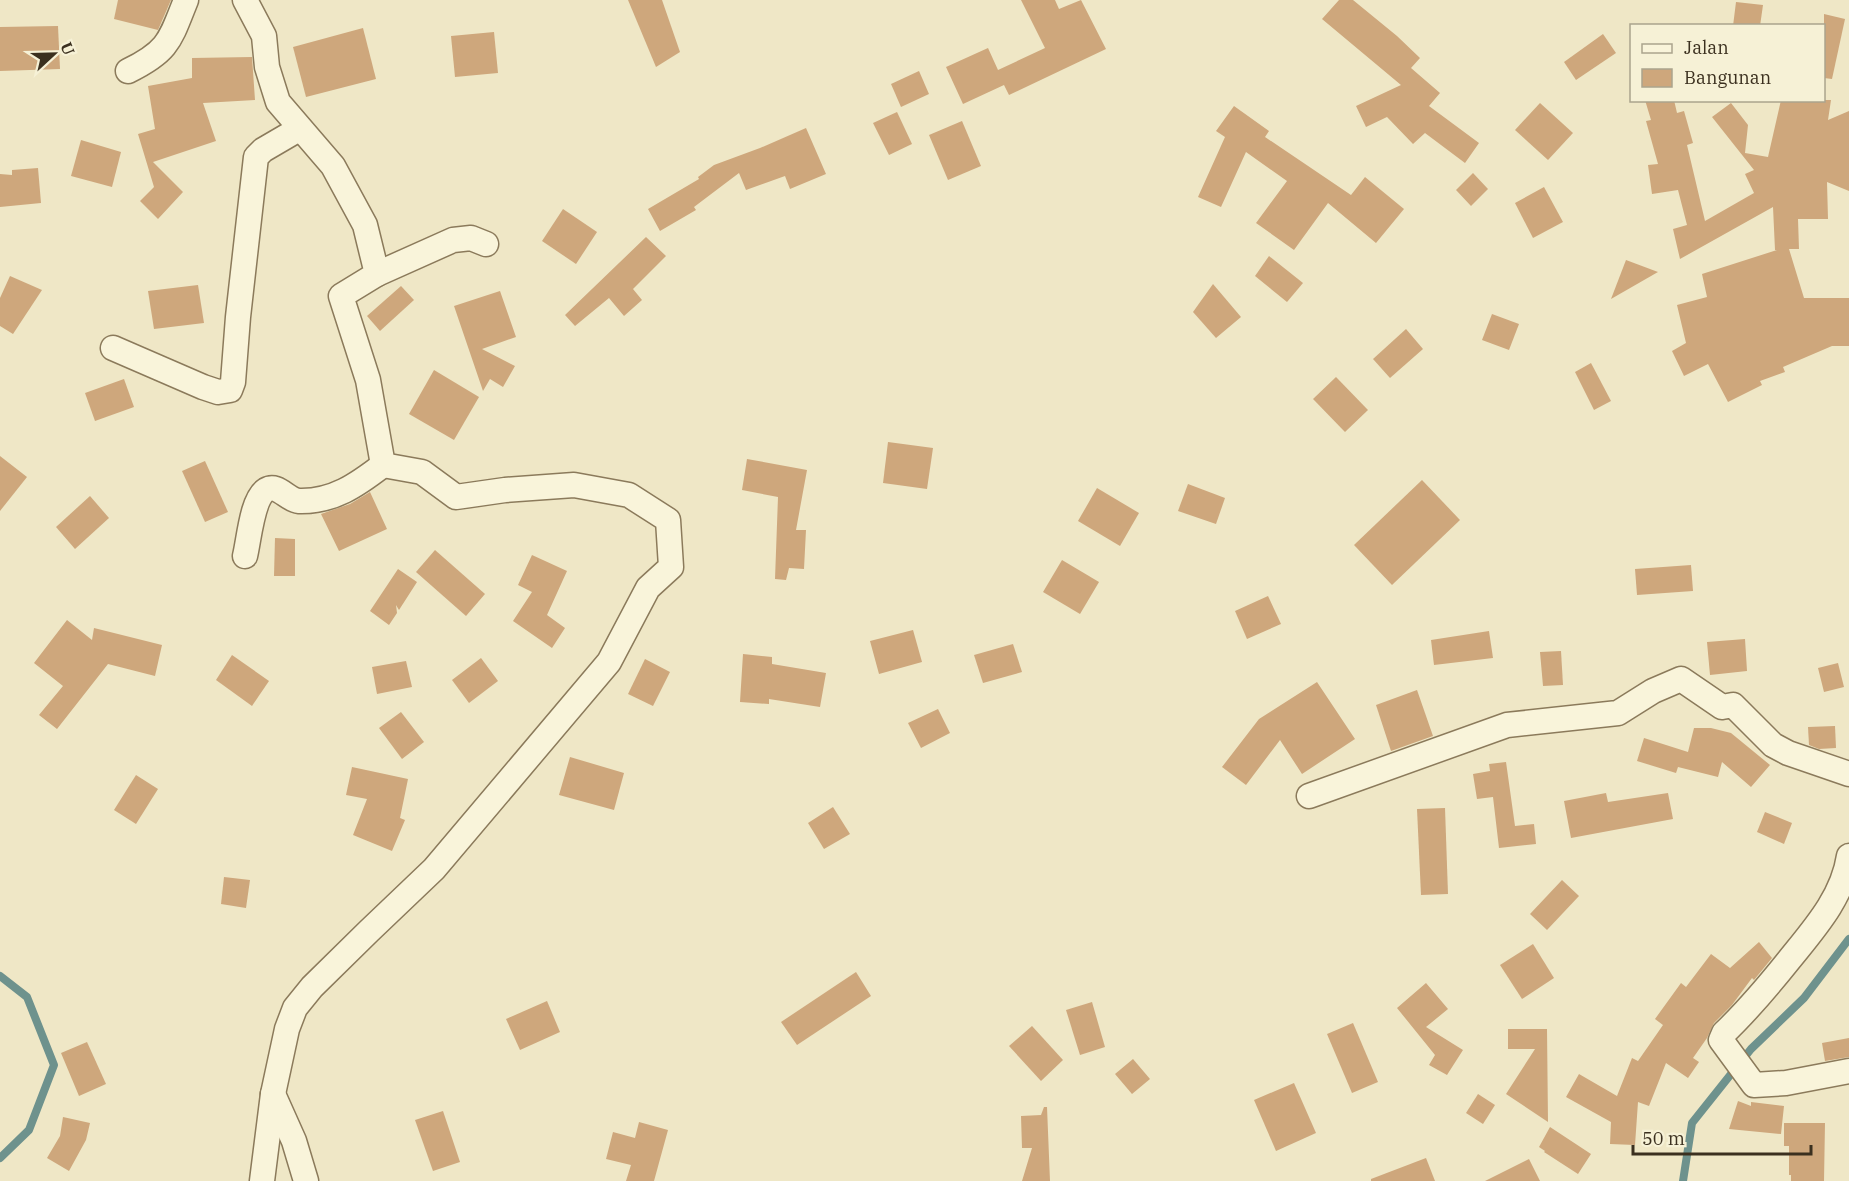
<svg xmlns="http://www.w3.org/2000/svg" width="1849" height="1181" viewBox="0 0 1849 1181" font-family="'IBM Plex Serif',serif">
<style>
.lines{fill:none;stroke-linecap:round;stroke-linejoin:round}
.stream{stroke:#6e928d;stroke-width:8}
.building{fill:#cea77c}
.street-casing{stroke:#8b7a5b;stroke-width:27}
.street{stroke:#f9f4da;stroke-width:24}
</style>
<rect width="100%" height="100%" fill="#efe7c6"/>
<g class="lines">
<g class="stream">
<path d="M0,976L27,997L54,1065L29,1130L0,1158"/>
<path d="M1683,1181L1692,1123L1751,1049L1804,998L1849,939"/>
</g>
</g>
<g class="building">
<path d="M118,0H171L158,30L114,19Z"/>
<path d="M628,0H662L680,52L656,67Z"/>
<path d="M1021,0H1055L1059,9L1081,0L1106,49L1009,95L1004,85L963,104L946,67L988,48L998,70L1045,48Z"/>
<path d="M1339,0H1353L1397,36L1420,58L1411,68L1440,93L1429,106L1479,143L1465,163L1425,133L1413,144L1387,117L1366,127L1356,106L1401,85L1322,19Z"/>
<path d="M1736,2L1763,5L1760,26H1733Z"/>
<path d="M1824,14L1845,19L1832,79L1824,78Z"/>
<path d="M58,26L60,69L0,71V27Z"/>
<path d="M363,28L376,79L306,97L293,47Z"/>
<path d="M494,32L498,73L455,77L451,36Z"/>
<path d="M1603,34L1616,53L1576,80L1564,62Z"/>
<path d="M252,57L255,100L203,103L216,141L153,162L183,192L158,219L140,201L154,187L138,134L155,129L148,86L192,78V58Z"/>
<path d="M919,71L929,94L901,107L891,84Z"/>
<path d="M1645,100H1674L1677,113L1684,111L1693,143L1687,145L1705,221L1754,193L1745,174L1754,170L1712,117L1731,103L1748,125L1745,153L1768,157L1781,100H1831L1828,120L1849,111V191L1827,182L1828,219H1798L1799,249H1789L1804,298H1849V346H1832L1783,367L1785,372L1760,381L1762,385L1728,402L1708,364L1684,376L1672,351L1686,343L1677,305L1707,297L1702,274L1777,250H1775L1773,207L1680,259L1673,229L1687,225L1678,190L1652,194L1648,165L1658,164L1646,121L1651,120Z"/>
<path d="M1540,103L1573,133L1548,160L1515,130Z"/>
<path d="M1234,106L1269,131L1265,137L1351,195L1365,177L1404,209L1376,243L1328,203L1294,250L1256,223L1287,181L1246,152L1221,207L1198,197L1225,137L1216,131Z"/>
<path d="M897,112L912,144L889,155L873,123Z"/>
<path d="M962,121L981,166L948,180L929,135Z"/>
<path d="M806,128L826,174L790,189L785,176L746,190L739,173L694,207L696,210L660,231L648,209L699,179L698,177L714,165L760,148Z"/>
<path d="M81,140L121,152L112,187L71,176Z"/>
<path d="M38,168L41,203L0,207V174L12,175V170Z"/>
<path d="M1473,173L1488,189L1471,206L1456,190Z"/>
<path d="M1544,187L1563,222L1533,238L1515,203Z"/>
<path d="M563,209L597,232L576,264L542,241Z"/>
<path d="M646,237L666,256L633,289L642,300L624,316L609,298L575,326L565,315Z"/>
<path d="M1269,256L1303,283L1287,302L1255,276Z"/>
<path d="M1626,260L1658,272L1611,299Z"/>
<path d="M10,276L42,290L13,334L0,326V298Z"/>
<path d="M1213,284L1241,317L1216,338L1193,312Z"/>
<path d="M198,285L204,323L154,329L148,291Z"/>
<path d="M401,286L414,300L380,331L367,316Z"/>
<path d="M500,291L516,337L482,349L515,366L503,387L490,379L483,391L454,306Z"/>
<path d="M1492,314L1519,324L1509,350L1482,340Z"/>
<path d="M1406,329L1423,349L1390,378L1373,359Z"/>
<path d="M1591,363L1611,401L1594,410L1575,372Z"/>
<path d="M434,370L479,397L454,440L409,414Z"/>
<path d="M1336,377L1368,410L1345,432L1313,399Z"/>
<path d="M124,379L134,407L95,421L85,393Z"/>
<path d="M888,442L933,448L927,489L883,483Z"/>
<path d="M0,456L27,477L0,511Z"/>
<path d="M747,459L807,470L796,530H806L804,569L789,568L786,580L775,579L778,497L742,490Z"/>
<path d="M205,461L228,512L205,522L182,471Z"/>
<path d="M1422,480L1460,520L1392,585L1354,545Z"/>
<path d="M1188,484L1225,498L1216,524L1178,511Z"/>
<path d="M1097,488L1139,513L1120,546L1078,521Z"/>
<path d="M370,492L387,529L339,551L321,514L350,504Z"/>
<path d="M90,496L109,518L75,549L56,527Z"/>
<path d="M275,538L295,539V576H274Z"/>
<path d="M435,550L485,594L466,616L416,572Z"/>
<path d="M532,555L567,571L547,615L565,628L552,648L513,621L532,592L518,585Z"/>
<path d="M1062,560L1099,582L1080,614L1043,592Z"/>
<path d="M1691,565L1693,591L1637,595L1635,569Z"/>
<path d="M398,569L417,582L399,610L396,605L397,613L389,625L370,611Z"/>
<path d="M1268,596L1281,624L1247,639L1235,611Z"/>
<path d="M67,620L92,640L94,628L162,645L155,676L108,664L57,729L39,715L63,686L34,663Z"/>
<path d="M913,630L922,662L879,674L870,641Z"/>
<path d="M1489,631L1493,658L1434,665L1431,640Z"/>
<path d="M1745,639L1747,671L1710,675L1707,642Z"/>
<path d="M1013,644L1022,672L983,683L974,655Z"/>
<path d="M1561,651L1563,685L1543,686L1540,652Z"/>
<path d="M743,654L772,657V664L826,673L820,707L769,699V704L740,702Z"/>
<path d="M232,655L269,681L252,706L216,680Z"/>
<path d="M481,658L498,681L469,703L452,680Z"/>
<path d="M645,659L670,672L653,706L628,694Z"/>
<path d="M406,661L412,687L377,694L372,667Z"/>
<path d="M1838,663L1844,687L1824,692L1818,668Z"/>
<path d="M1317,682L1355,739L1302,774L1280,740L1246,785L1222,767L1259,719Z"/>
<path d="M1417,690L1433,736L1391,751L1376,705Z"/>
<path d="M938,709L950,733L921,748L908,723Z"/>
<path d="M401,712L424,742L402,759L379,728Z"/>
<path d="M1835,726L1836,748L1819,749L1809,745L1808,727Z"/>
<path d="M1694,728H1711L1731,733L1770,765L1751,787L1722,762L1718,777L1678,767L1676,773L1637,761L1644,738L1688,752Z"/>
<path d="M570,757L624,773L614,810L559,795Z"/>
<path d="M1506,762L1515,826L1534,824L1536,844L1499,848L1493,797L1477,799L1473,774L1490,771L1489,764Z"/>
<path d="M352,767L408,779L400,818L405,820L392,851L353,835L367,799L346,795Z"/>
<path d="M136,775L158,789L136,824L114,810Z"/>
<path d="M1606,793L1608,802L1668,793L1673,819L1571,838L1564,801Z"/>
<path d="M833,807L850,834L824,849L808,823Z"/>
<path d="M1445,808L1448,894L1421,895L1417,809Z"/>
<path d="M1765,812L1792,823L1784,844L1757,832Z"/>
<path d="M224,877L250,880L246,908L221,904Z"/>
<path d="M1562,880L1579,896L1547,930L1530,914Z"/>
<path d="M1759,942L1772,958L1754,980L1752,978L1732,1005L1714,1023L1707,1038L1693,1058L1699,1062L1688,1078L1666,1063L1649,1106L1638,1102L1635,1145L1610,1144L1611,1122L1566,1097L1579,1074L1617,1096L1632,1058L1638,1061L1663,1025L1655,1019L1681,983L1686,987L1711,954L1730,968Z"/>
<path d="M1533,944L1554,978L1522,999L1500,965Z"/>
<path d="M856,972L871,996L797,1045L781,1022Z"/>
<path d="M1426,983L1448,1009L1426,1027L1463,1050L1447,1075L1429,1065L1435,1055L1397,1008Z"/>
<path d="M547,1001L560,1032L520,1050L506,1019Z"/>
<path d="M1092,1002L1105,1047L1080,1055L1066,1010Z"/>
<path d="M1353,1023L1378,1082L1352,1093L1327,1034Z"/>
<path d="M1032,1026L1063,1060L1041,1081L1009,1046Z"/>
<path d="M1508,1029H1547L1548,1122L1506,1094L1535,1049H1508Z"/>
<path d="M1849,1038V1057L1825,1061L1822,1043Z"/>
<path d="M87,1042L106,1084L79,1096L61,1053Z"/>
<path d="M1133,1059L1150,1079L1132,1094L1115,1074Z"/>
<path d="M1294,1083L1316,1133L1276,1151L1254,1100Z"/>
<path d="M1478,1094L1495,1105L1483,1124L1466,1113Z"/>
<path d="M1738,1101L1751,1106V1102L1784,1106L1781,1134L1729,1129Z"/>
<path d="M1044,1107H1047L1050,1181H1022L1032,1148H1022L1021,1116L1041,1115Z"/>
<path d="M443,1111L460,1162L433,1171L415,1120Z"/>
<path d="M63,1117L90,1123L86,1140L69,1171L47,1158L60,1136Z"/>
<path d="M639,1122L668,1130L654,1181H626L631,1165L606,1159L613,1132L635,1138Z"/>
<path d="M1784,1123H1825L1824,1181H1791V1175H1789V1146H1784Z"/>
<path d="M1550,1127L1591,1154L1578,1174L1544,1152L1545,1151L1539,1147Z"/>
<path d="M1426,1158L1435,1181H1371V1179Z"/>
<path d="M1529,1159L1540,1181H1485Z"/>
</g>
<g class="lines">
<defs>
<g id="street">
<path d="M245,0L264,36L267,67L278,102L333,166L365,225L377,274L341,296L368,380L383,465L422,472L456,497L505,490L574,485L629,495L668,520L671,567L648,588L609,662L434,869L369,931L312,987L295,1008L287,1029L273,1094L262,1181"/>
<path d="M128,71C169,51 170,40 186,0"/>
<path d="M377,274L453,240L471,238L486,244"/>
<path d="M113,348L203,387L218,392L230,390L233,382L238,317L256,157L263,150L299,129"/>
<path d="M245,556C249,540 252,499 266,490C278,483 287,500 299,501C333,502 357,485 383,465"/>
<path d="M1309,796L1507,725L1618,713L1653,691L1681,679L1722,707L1733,705L1773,745L1788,753L1849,774"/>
<path d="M1849,856C1843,897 1814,929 1789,960C1769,985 1748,1010 1724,1033L1721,1040L1754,1085L1786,1083L1849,1071"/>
<path d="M273,1094L294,1141L306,1181"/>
</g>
</defs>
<use href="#street" class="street-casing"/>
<use href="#street" class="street"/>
</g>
<rect x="1630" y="24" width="195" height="78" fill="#f6f1d6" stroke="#aba48d" stroke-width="1.5"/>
<rect x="1642" y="44" width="30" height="9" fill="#f9f4da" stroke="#aba48d" stroke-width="1.5"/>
<text x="1684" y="54" font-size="18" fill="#3b301f">Jalan</text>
<rect x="1642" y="69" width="30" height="18" fill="#cea77c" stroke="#aba48d" stroke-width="1.5"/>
<text x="1684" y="84" font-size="18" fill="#3b301f">Bangunan</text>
<g transform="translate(54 54) rotate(68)" stroke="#f6f1d6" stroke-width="4.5" paint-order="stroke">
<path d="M0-4.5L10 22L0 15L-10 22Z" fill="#3b301f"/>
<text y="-9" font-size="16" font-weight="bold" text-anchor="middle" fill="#3b301f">U</text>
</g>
<path d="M1633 1145v9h178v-9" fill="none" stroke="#3b301f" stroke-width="3"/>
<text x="1642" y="1145" font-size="18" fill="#3b301f" stroke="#f6f1d6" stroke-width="4.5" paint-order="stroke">50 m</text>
</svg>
